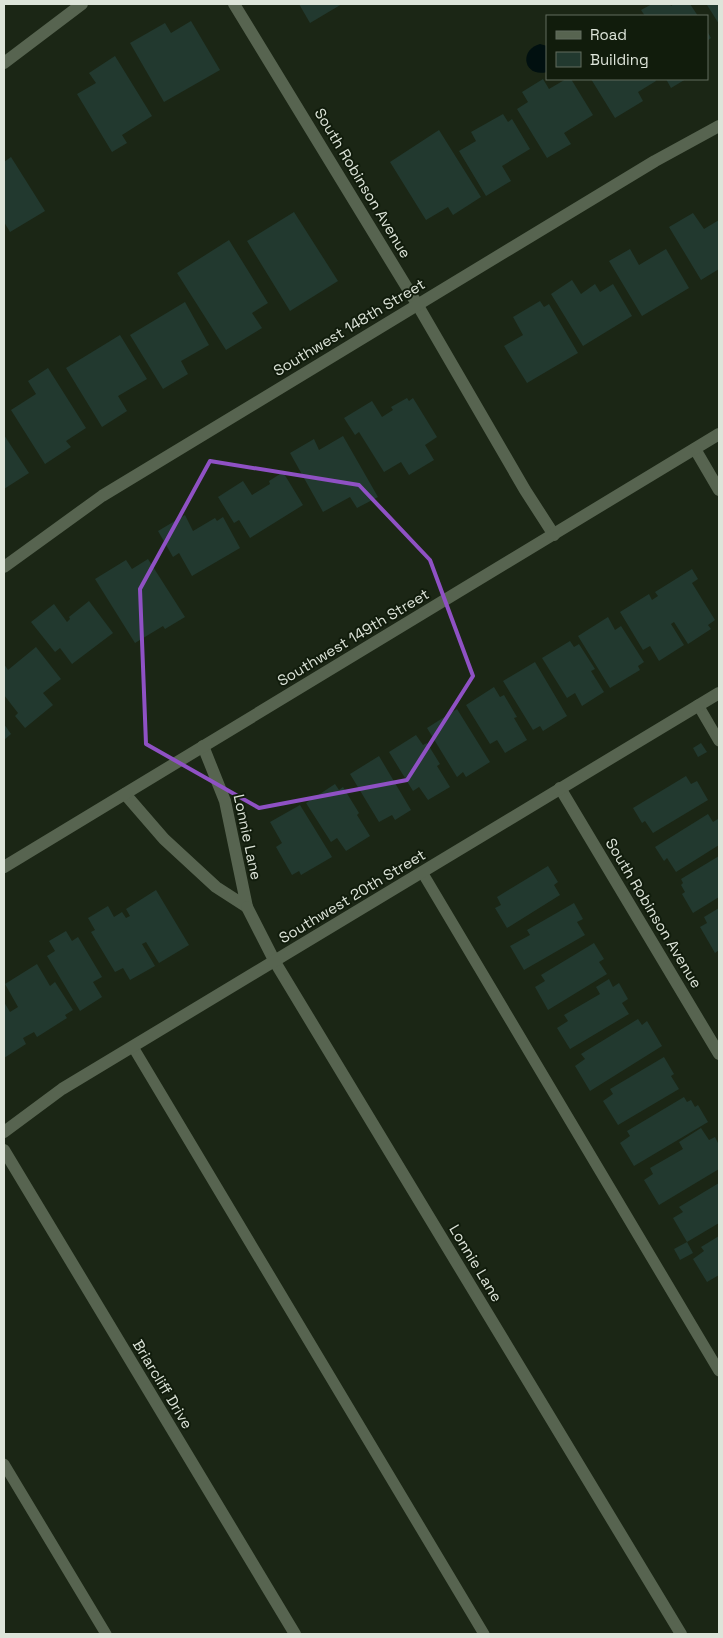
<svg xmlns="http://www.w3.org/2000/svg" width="723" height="1638" viewBox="0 0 723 1638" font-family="'Space Grotesk',sans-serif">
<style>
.water{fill:#011010}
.building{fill:#22392f}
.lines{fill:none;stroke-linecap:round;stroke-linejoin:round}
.service{stroke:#576450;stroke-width:11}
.minor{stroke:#576450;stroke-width:12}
.tertiary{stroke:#576450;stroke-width:12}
.marked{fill:none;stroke:#8f51c4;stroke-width:4;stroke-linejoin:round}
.labels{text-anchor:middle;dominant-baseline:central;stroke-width:4;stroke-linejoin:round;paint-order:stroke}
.street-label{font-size:15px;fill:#dde4d9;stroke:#111c0c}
</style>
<rect width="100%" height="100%" fill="#1b2615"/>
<path class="water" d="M540,44L547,46V72C524,78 518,50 540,44Z"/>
<g class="building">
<path d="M299,4H342L310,23Z"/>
<path d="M652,4H670L671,6L674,4H690L698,16H645L641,10Z"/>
<path d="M709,4H719V24L707,5Z"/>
<path d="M191,21L220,70L164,102L130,43L165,23L171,33Z"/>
<path d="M707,31L711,38L707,41Z"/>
<path d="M115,56L152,116L122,135L127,143L112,152L77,94L96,83L89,73Z"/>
<path d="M543,79L549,89L566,79H571L593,115L564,133L571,144L547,158L517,109L528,102L522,92Z"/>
<path d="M591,79H655L656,81L638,92L643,101L615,118Z"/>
<path d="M666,79H686L671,88Z"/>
<path d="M503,114L508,122L512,119L530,149L502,166L511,181L486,196L459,151L476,141L471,132Z"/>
<path d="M439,130L481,197L453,215L448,207L426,220L390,162Z"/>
<path d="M11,157L45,211L10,232L4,222V162Z"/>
<path d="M294,212L338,281L290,311L247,241Z"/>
<path d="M693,213L704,229L719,220V269L701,280L669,227Z"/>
<path d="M229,240L268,303L252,313L262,328L226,350L177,273Z"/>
<path d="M630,249L639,265L666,249L689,288L642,316L609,261Z"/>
<path d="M572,280L581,294L595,284L600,292L613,284L632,316L583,346L551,294Z"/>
<path d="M540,301L544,307L549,304L578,353L527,383L504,346L523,335L513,317Z"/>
<path d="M185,302L209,345L181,361L188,374L163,389L130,335Z"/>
<path d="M120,335L147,379L118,396L127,411L102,427L66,368Z"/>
<path d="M48,368L86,428L66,441L71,447L45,464L11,410L36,394L28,381Z"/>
<path d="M407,398L409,401L413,398L437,437L425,445L434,460L409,475L401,462L384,472L359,432L355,435L344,418L372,401L382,417L393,410L391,407Z"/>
<path d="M4,435L29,473L4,489Z"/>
<path d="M343,436L378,497L357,508L350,497L323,512L290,453L314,439L319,450Z"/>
<path d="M283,472L303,505L250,538L239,520L234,523L218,497L243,481L252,495L270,484L269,481Z"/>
<path d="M185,515L193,531L215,518L217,521L223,517L240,548L192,576L179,553L173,557L158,531Z"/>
<path d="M148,559L185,617L165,629L163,626L135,643L95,579L126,560L132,569Z"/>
<path d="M692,569L698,579L692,583L715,620L708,625L711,629L688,644L674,622L671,624L684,645L659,661L650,646L643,650L620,612L649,594L652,600L658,596L655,592Z"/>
<path d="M89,601L113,633L72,664L60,648L55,652L31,622L54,604L67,622L70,619L69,617Z"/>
<path d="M608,617L615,630L621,626L644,662L638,666L640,670L610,688L578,636Z"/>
<path d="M570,641L574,647L579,644L595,669L591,671L604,692L582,706L575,693L567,698L542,658Z"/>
<path d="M36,647L61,679L43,693L53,705L25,728L15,716L18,713L4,695V664L8,670Z"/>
<path d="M535,662L567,716L543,731L540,726L533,730L503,681Z"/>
<path d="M494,687L500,697L504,695L517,717L514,718L527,740L505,753L497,740L490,744L466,705Z"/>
<path d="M457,709L490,762L466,777L463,772L457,777L427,728Z"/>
<path d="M4,724L11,734L4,740Z"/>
<path d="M416,735L423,745L427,743L440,764L437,766L450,787L428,800L419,787L413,791L389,752Z"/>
<path d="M701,743L707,752L698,757L693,748Z"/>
<path d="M379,756L411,810L395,820L392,815L379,822L350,774Z"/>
<path d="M686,776L691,784L697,781L708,800L653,833L645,821L642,823L633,808Z"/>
<path d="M335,784L339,790L343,787L359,813L357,815L370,836L346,851L337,838L331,842L306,803Z"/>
<path d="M300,805L332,857L301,875L299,871L292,875L276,847L282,843L270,822Z"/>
<path d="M708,814L713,822L718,819L719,821V845L676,872L667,858L664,861L655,847Z"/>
<path d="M719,856V897L693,913L682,894L685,892L681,885L683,883L681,879Z"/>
<path d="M548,866L558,882L554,885L560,895L507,928L495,908L501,905L497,897Z"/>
<path d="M156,890L189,945L159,963L146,942L142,944L155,966L130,980L123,968L115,972L91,932L95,930L88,918L108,906L114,917L122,912L126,918L130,916L126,909Z"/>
<path d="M574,903L583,919L577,922L585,935L524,970L510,946L530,935L527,930Z"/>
<path d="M719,908V950L715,953L700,927L707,923L704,917Z"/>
<path d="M66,931L72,941L78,937L102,977L93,982L102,997L80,1011L47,956L55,951L49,941Z"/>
<path d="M594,943L604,959L599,962L607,974L548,1010L535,987L545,981L541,975Z"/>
<path d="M37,964L50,986L55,982L73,1010L65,1015L67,1018L37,1037L34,1032L23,1038L26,1044L4,1058V1002L10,1012L18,1007L5,984Z"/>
<path d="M609,979L613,987L619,983L628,999L622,1003L629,1014L570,1049L557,1028L568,1021L564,1015L600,994L596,987Z"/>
<path d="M638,1019L642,1025L647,1021L662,1046L590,1091L575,1066L585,1059L581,1054Z"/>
<path d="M664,1057L674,1074L671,1076L679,1089L618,1125L603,1101L613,1094L610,1089Z"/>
<path d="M684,1097L687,1102L691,1100L695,1107L698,1105L708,1122L634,1166L620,1143L630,1136L627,1131Z"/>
<path d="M701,1128L709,1140L715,1137L719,1145V1169L659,1205L644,1180L653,1174L650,1168L683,1149L679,1142Z"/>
<path d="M719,1183V1223L687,1242L673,1218L683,1212L679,1207Z"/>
<path d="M719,1236V1275L707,1282L693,1259L704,1251L701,1247Z"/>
<path d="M687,1242L693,1253L680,1260L674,1249Z"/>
</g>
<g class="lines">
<g class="service">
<path d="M698,705L719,741"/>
<path d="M422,872L719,1371"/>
<path d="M133,1047L484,1634"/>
<path d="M4,1464L106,1634"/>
</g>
<g class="minor">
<path d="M234,4L417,304L525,490L554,535"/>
<path d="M4,63L82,4"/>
<path d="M695,449L719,490"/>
<path d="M4,567L102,496L655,161L719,126"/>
<path d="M560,788L719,1054"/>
<path d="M125,794L164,839L216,887L247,907L225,801L203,746"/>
<path d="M247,907L275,962L681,1634"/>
<path d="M4,1132L62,1089L719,693"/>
<path d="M4,1150L295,1634"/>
</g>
<path class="tertiary" d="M4,867L719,434"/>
</g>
<path class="marked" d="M210,461L359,485L430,560L473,676L407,780L259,808L146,744L140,589Z"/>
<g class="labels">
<g class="street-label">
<text transform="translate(363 183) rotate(59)">South Robinson Avenue</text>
<text transform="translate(349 327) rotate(-31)">Southwest 148th Street</text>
<text transform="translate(353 637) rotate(-31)">Southwest 149th Street</text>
<text transform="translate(248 837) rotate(78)">Lonnie Lane</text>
<text transform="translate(352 896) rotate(-31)">Southwest 20th Street</text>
<text transform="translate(654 913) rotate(59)">South Robinson Avenue</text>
<text transform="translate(476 1263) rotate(59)">Lonnie Lane</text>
<text transform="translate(163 1384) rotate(59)">Briarcliff Drive</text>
</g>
</g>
<rect width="723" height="1638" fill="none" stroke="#dde4d9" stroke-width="10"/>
<rect x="546" y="15" width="162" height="65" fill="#111c0c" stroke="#636c5e"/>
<rect x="556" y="31" width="25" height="8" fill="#576450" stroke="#636c5e"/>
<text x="590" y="40" font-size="15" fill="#dde4d9">Road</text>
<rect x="556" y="52" width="25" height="15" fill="#22392f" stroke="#636c5e"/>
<text x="590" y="65" font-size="15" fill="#dde4d9">Building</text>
</svg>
